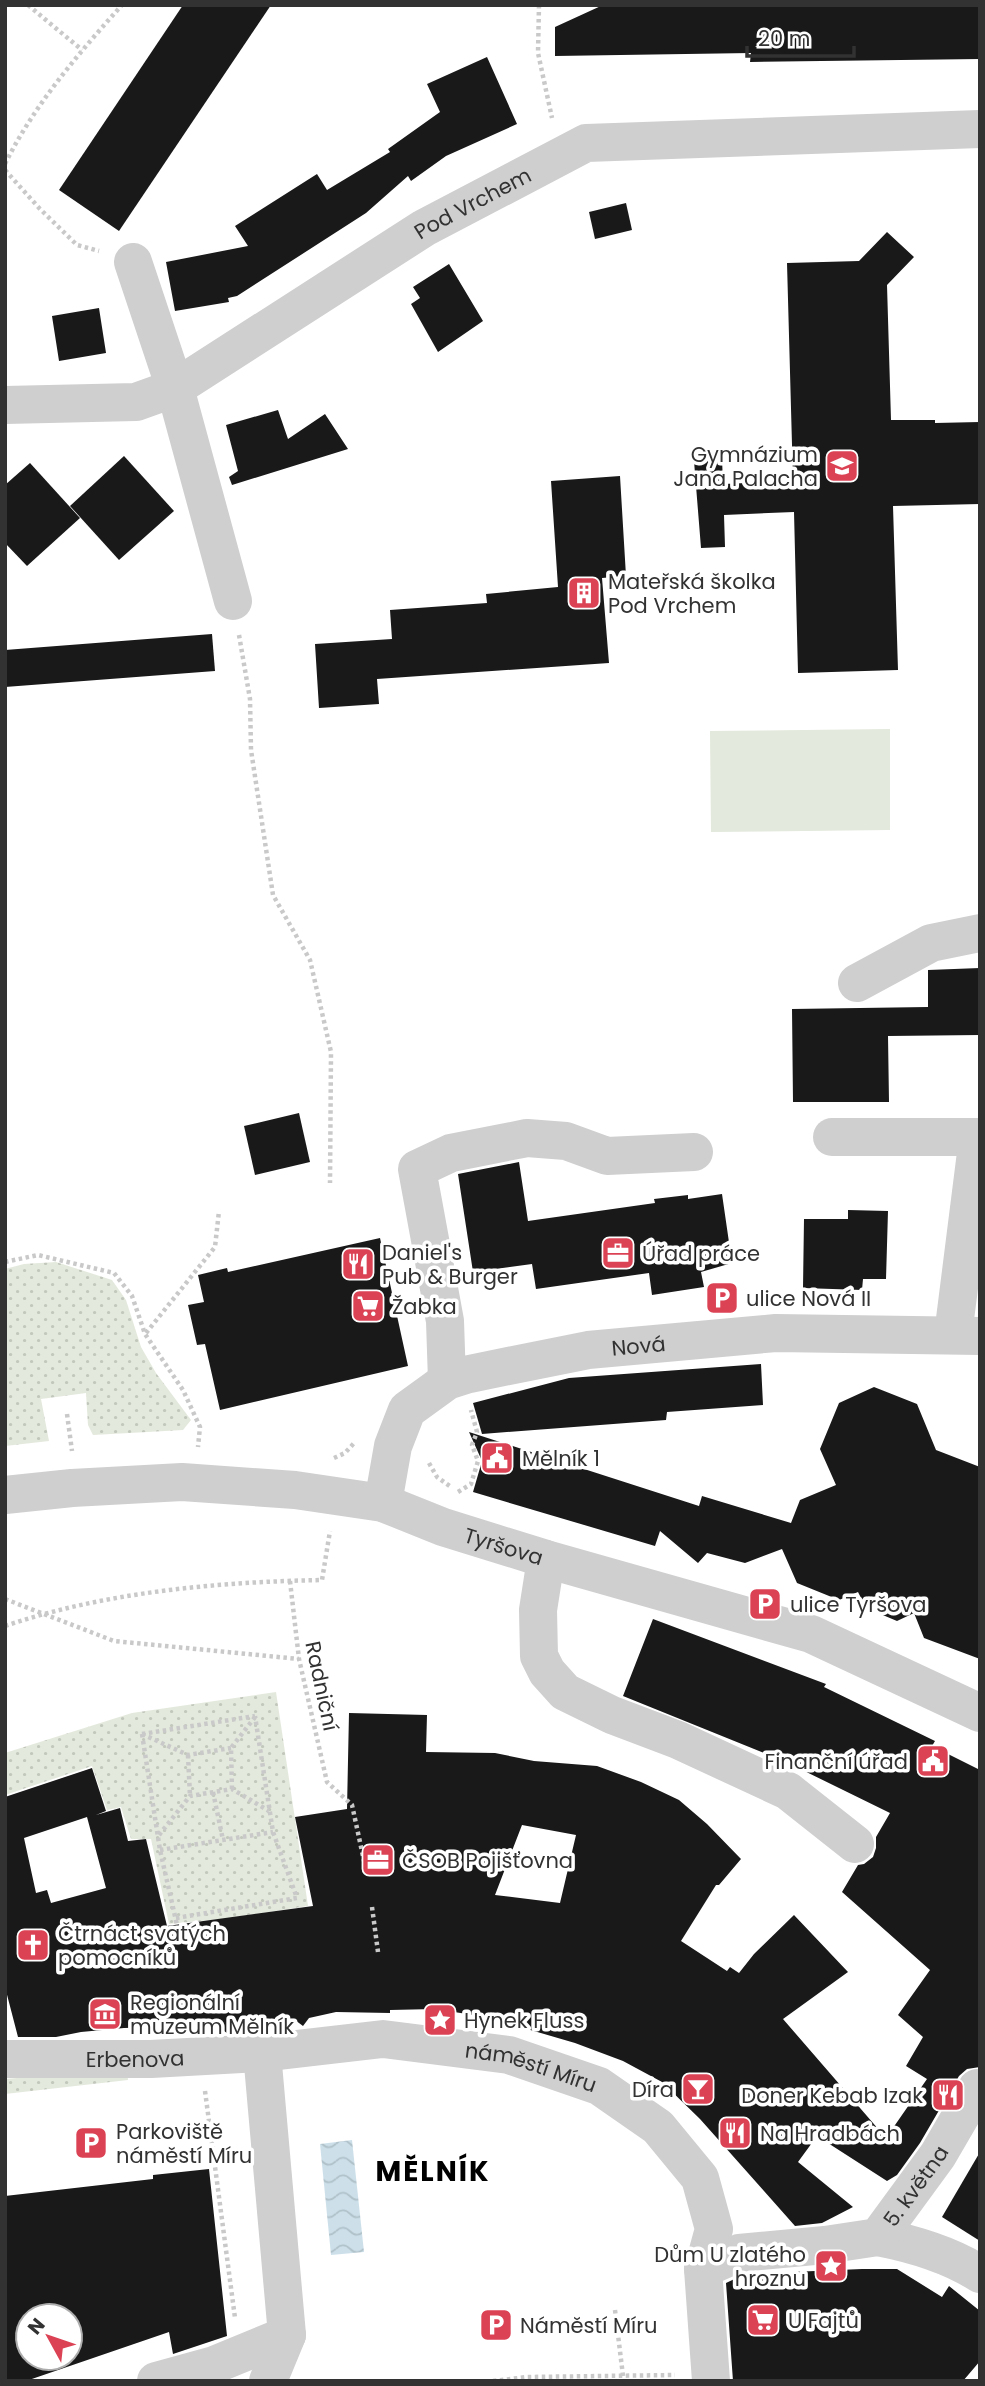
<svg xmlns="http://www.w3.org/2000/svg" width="985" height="2386" viewBox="0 0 985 2386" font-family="Poppins,sans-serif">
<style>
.grass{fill:url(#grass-dots)}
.pitch{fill:#e3e9dc}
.water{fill:url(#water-waves)}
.building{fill:#191919;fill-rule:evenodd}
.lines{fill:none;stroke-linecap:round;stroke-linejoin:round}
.path{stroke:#c9c9c9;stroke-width:4.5;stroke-dasharray:3.5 3.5;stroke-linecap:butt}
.minor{stroke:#cfcfcf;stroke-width:38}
.labels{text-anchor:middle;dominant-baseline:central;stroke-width:7;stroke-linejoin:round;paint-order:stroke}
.street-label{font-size:21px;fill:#323232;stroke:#fff}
.poi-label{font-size:21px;fill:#323232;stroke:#fff;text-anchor:start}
.district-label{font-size:28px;font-weight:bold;letter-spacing:2px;fill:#000;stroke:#fff}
</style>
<defs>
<pattern id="grass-dots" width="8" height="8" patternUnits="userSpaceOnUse" patternTransform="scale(1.75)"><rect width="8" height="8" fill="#e3e9dc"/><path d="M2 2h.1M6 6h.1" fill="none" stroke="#c3c8bd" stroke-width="1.8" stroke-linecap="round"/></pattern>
<pattern id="water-waves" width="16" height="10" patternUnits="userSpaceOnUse" patternTransform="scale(1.75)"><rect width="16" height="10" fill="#cde0ea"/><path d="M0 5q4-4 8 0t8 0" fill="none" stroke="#b0c1c9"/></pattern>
</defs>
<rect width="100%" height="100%" fill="#fff"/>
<g class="grass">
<path d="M56,1262L112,1280L126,1300L141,1347L156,1373L191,1420L183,1430L93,1435L88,1425L86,1393L41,1399L49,1441L5,1446V1269L24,1264Z"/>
<path d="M276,1692L308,1906L222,1919L169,1924L151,1839H131L121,1807L107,1810L92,1766L5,1795V1753L132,1713Z"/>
<path d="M127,2069L128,2080L5,2094V2079Z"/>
</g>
<path class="pitch" d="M890,729V830L711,832L710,731Z"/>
<path class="water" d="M352,2140L364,2252L331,2255L320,2144Z"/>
<g class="building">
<path d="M183,5H271L119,231L59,190Z"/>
<path d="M603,5H980V59L750,62L751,53L555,56V27Z"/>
<path d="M487,57L517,124L446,156L411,181L408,176L366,213L237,296L228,298L229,302L175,311L166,262L248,246L235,226L317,174L327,190L390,152L388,149L440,112L427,84Z"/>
<path d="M626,203L632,230L595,239L589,212Z"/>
<path d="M887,232L914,257L887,285L891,420H935V423L980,422V504L893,506L898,670L798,673L794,512L724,515L725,547L701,548L694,461L722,458L723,484L793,481L787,263L859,261Z"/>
<path d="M449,264L483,321L438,352L411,304L420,298L413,287Z"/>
<path d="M99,308L106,353L59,361L52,316Z"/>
<path d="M278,410L288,439L325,414L348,449L232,485L229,477L238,471L226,425Z"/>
<path d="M124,456L174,511L119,560L70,506Z"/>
<path d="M30,463L80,518L27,566L5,543V485Z"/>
<path d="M620,476L626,576L602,578L609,663L377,679L379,704L319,708L315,644L392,639L390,610L487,603L486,594L558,587L551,481Z"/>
<path d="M212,634L215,671L5,687V650Z"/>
<path d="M980,968V1035L888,1036L889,1102H793L792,1009L928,1007V970Z"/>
<path d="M299,1113L310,1162L255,1175L244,1126Z"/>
<path d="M519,1162L528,1221L655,1203L654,1199L688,1195V1199L722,1194L732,1263L701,1272L704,1287L652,1295L649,1273L536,1289L532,1264L473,1272L458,1174Z"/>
<path d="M848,1210L888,1211L886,1279H863L862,1290L803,1288L804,1219H848Z"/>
<path d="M380,1238L408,1366L220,1410L205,1344L197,1345L188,1305L204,1302L198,1275L227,1268L228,1272Z"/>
<path d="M761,1364L763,1405L667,1412L666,1420L482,1434L473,1403L569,1378Z"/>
<path d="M874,1387L917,1404L936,1450L980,1467V1659L924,1638L914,1613L897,1621L866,1608L858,1592L839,1600L797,1583L782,1549L745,1563L707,1553L698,1563L660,1531L655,1546L473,1492L482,1461L469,1432L699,1506L702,1496L791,1523L800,1500L836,1485L820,1449L839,1403Z"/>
<path d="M653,1619L826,1684L824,1687L935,1741L932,1746L980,1770V2067L967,2069L959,2076L920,2143L897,2175L887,2181L817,2136L798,2162L853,2207L822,2223L795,2226L700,2119L662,2082L623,2061L575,2043L486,2017L435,2009L390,2010V2013L336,2012L309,2018L303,2026L295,2020L239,2029L236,2033H227L221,2029L197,2030L196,2026L124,2028L81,2032L56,2037H18L5,1987V1797L92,1768L106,1811L96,1815L120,1808L128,1841L146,1839L167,1926L313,1906L295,1817L347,1809L349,1713L427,1715L426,1752L495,1753L534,1761L597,1766L641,1782L679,1800L707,1824L741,1859L719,1885H716L681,1941L727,1971L730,1967L739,1973L754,1954L794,1915L848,1972L783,2019L886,2138L927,2079L906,2066L923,2037L898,2015L930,1970L842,1892L858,1865L864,1864L873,1857L876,1848V1837L890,1813L786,1762L623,1696ZM87,1817L106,1888L51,1903L47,1890L36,1893L24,1838ZM522,1825L576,1835L560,1903L495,1895Z"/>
<path d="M980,2152V2241L942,2217Z"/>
<path d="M209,2169L227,2336L173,2354L169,2332L26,2381H5V2196L153,2179V2175ZM28,2316H70V2358H28Z"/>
<path d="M862,2269H897L942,2297L949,2286L980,2311V2361L963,2381H733L726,2283L745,2274Z"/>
</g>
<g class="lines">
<g class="path">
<path d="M28,5L82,50"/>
<path d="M539,5L538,53L552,118"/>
<path d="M5,164C34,105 79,53 122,5"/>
<path d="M5,170L40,209L77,245L99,251"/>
<path d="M239,635L250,699L251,750L273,895L310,960L331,1052L330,1183"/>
<path d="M5,1262L38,1255L114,1273L132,1296L145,1334L183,1390L200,1427L198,1447"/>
<path d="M146,1333L215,1247L219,1211"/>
<path d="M67,1414L72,1451"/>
<path d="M334,1458L345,1453L355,1442"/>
<path d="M429,1463L437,1477L451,1487"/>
<path d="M458,1492L471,1484L478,1461L472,1445L477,1432L471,1410"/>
<path d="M290,1581L299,1659L327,1782L352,1805L366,1870"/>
<path d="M5,1599L114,1641L299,1659"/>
<path d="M5,1626C105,1592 217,1582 322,1580L330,1531"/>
<path d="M142,1734L160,1850L177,1925"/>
<path d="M142,1734L255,1716"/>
<path d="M142,1734L188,1755L231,1748"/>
<path d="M188,1755L190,1796"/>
<path d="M232,1789L231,1748L255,1717"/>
<path d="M213,1792L223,1840"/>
<path d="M159,1835L190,1796L232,1789L269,1811"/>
<path d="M160,1850L273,1832"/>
<path d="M372,1907L378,1952"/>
<path d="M176,1918L297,1898L273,1832L255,1716"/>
<path d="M205,2091L235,2318"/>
<path d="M615,2310L623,2376"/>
<path d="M493,2381L527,2377L675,2375"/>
</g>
<g class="minor">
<path d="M133,262L175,388L233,601"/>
<path id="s1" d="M5,405L136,402L175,388L424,228L586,143L980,129"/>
<path d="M857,983L931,943L980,933"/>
<path d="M832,1137H980"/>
<path d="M953,1335L978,1137"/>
<path d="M447,1381L445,1321L417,1169L451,1153L527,1138L566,1141L607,1156L694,1152"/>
<path id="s2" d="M5,1495L72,1488L182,1482L295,1490L383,1503L443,1527L546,1559L811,1634L980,1713"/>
<path id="s3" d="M383,1503L393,1446L407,1410L447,1381L469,1374L588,1350L776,1333L980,1336"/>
<path d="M546,1559L538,1610L539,1656L547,1672L565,1692L612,1715L678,1740L788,1791L855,1844"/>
<path d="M262,2053L287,2335L268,2381"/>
<path id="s4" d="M5,2059H151L262,2053L383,2039L509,2055L599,2086L658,2127L700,2178L714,2229L703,2269L711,2381"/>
<path d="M878,2237C914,2244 949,2254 980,2274"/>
<path id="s5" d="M703,2269L739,2253L825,2245L878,2237L938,2155L977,2088"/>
<path d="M156,2381L214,2365L287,2335"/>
</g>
</g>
<defs>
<symbol id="school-square" viewBox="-11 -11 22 22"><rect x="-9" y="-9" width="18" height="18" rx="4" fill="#db4254" stroke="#fff"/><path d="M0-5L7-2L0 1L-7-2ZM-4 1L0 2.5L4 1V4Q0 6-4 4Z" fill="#fff"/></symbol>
<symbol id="building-square" viewBox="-11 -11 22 22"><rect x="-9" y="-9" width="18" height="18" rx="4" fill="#db4254" stroke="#fff"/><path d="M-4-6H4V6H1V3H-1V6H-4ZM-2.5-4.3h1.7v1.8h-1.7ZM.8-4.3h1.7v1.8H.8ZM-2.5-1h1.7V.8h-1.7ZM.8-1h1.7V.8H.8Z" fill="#fff"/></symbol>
<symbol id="office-square" viewBox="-11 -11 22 22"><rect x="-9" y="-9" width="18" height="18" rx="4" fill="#db4254" stroke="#fff"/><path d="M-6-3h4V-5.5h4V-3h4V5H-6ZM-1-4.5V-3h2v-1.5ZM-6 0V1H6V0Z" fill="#fff"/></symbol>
<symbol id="restaurant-square" viewBox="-11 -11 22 22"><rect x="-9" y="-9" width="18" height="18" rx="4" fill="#db4254" stroke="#fff"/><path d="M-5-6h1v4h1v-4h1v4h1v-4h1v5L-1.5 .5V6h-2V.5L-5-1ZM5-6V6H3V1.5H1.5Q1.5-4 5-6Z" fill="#fff"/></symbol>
<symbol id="parking-square" viewBox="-11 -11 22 22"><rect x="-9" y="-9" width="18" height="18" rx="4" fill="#db4254" stroke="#fff"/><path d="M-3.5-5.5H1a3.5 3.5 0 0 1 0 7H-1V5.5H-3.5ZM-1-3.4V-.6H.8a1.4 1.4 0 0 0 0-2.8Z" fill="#fff"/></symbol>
<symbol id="supermarket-square" viewBox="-11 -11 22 22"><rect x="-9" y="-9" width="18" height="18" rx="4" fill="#db4254" stroke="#fff"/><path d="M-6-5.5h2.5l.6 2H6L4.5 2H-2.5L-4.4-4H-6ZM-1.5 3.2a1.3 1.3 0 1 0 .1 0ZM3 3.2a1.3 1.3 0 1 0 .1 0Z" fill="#fff"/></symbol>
<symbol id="civic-square" viewBox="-11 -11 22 22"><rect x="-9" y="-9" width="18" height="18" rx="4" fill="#db4254" stroke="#fff"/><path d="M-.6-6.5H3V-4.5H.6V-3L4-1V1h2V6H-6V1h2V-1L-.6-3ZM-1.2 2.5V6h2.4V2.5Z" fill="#fff"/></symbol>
<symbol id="church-square" viewBox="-11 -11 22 22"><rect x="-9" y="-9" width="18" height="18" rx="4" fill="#db4254" stroke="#fff"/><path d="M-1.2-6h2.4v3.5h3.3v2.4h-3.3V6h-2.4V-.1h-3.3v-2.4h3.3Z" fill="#fff"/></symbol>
<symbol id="museum-square" viewBox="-11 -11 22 22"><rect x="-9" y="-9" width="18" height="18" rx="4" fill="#db4254" stroke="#fff"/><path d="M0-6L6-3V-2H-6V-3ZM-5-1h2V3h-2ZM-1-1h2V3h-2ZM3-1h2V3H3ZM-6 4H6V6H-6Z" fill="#fff"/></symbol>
<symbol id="sight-square" viewBox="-11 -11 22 22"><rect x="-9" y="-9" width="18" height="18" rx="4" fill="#db4254" stroke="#fff"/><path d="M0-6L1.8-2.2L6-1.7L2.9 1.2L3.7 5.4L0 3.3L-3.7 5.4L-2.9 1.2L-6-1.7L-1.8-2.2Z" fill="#fff"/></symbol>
<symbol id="bar-square" viewBox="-11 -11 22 22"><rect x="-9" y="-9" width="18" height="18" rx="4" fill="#db4254" stroke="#fff"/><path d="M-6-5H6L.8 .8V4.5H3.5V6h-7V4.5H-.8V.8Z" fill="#fff"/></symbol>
</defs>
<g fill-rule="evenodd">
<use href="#school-square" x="823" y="447" width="38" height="38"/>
<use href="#building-square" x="565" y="574" width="38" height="38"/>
<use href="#office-square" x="599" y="1234" width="38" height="38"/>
<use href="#restaurant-square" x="339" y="1245" width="38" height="38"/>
<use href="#parking-square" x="703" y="1279" width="38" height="38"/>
<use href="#supermarket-square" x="349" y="1287" width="38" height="38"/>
<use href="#civic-square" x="478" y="1439" width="38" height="38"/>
<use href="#parking-square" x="746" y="1585" width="38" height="38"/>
<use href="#civic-square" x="914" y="1742" width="38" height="38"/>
<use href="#office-square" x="359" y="1841" width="38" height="38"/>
<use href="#church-square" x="14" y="1926" width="38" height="38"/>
<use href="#museum-square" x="86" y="1995" width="38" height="38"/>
<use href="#sight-square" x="421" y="2001" width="38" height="38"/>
<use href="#bar-square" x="679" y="2070" width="38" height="38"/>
<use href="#restaurant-square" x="929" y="2076" width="38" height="38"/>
<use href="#restaurant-square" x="716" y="2114" width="38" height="38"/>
<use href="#parking-square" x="72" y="2124" width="38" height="38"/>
<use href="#sight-square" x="812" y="2247" width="38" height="38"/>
<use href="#supermarket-square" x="744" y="2301" width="38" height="38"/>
<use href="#parking-square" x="477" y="2306" width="38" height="38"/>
</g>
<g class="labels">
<g class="street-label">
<text stroke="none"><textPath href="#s1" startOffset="523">Pod Vrchem</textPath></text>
<text stroke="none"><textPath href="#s3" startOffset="341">Nová</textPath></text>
<text stroke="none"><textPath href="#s2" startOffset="508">Tyršova</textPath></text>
<text transform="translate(322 1686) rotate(78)">Radniční</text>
<text stroke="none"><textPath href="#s4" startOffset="130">Erbenova</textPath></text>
<text stroke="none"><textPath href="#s4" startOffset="530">náměstí Míru</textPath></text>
<text stroke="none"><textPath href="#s5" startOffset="243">5. května</textPath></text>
</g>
<g class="poi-label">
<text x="818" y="454" text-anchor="end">Gymnázium<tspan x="818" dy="24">Jana Palacha</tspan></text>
<text x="608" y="581">Mateřská školka<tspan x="608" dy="24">Pod Vrchem</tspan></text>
<text x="382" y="1252">Daniel's<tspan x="382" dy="24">Pub &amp; Burger</tspan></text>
<text x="642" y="1253">Úřad práce</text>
<text x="746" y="1298">ulice Nová II</text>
<text x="392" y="1306">Žabka</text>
<text x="522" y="1458">Mělník 1</text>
<text x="790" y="1604">ulice Tyršova</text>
<text x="908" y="1761" text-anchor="end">Finanční úřad</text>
<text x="402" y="1860">ČSOB Pojišťovna</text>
<text x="58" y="1933">Čtrnáct svatých<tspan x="58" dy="24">pomocníků</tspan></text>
<text x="130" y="2002">Regionální<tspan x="130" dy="24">muzeum Mělník</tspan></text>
<text x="464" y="2020">Hynek Fluss</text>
<text x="674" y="2089" text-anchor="end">Díra</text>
<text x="923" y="2095" text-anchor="end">Doner Kebab Izak</text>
<text x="116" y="2131">Parkoviště<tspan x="116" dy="24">náměstí Míru</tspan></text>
<text x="760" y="2133">Na Hradbách</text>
<text x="806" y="2254" text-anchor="end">Dům U zlatého<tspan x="806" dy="24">hroznu</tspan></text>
<text x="788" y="2320">U Fajtů</text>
<text x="520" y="2325">Náměstí Míru</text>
</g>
<g class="district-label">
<text x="433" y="2171">MĚLNÍK</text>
</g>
</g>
<rect width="985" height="2386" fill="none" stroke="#323232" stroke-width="14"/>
<g transform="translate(49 2337) rotate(310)"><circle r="33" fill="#ffffff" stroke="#adadad" stroke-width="2"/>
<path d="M0-5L12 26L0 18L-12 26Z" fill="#db4254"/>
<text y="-10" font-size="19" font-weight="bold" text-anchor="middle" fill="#323232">N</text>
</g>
<path d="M747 46v10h107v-10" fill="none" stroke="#323232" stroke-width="3.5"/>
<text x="758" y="46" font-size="21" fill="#323232" stroke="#ffffff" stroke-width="5" paint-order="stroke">20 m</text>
</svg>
